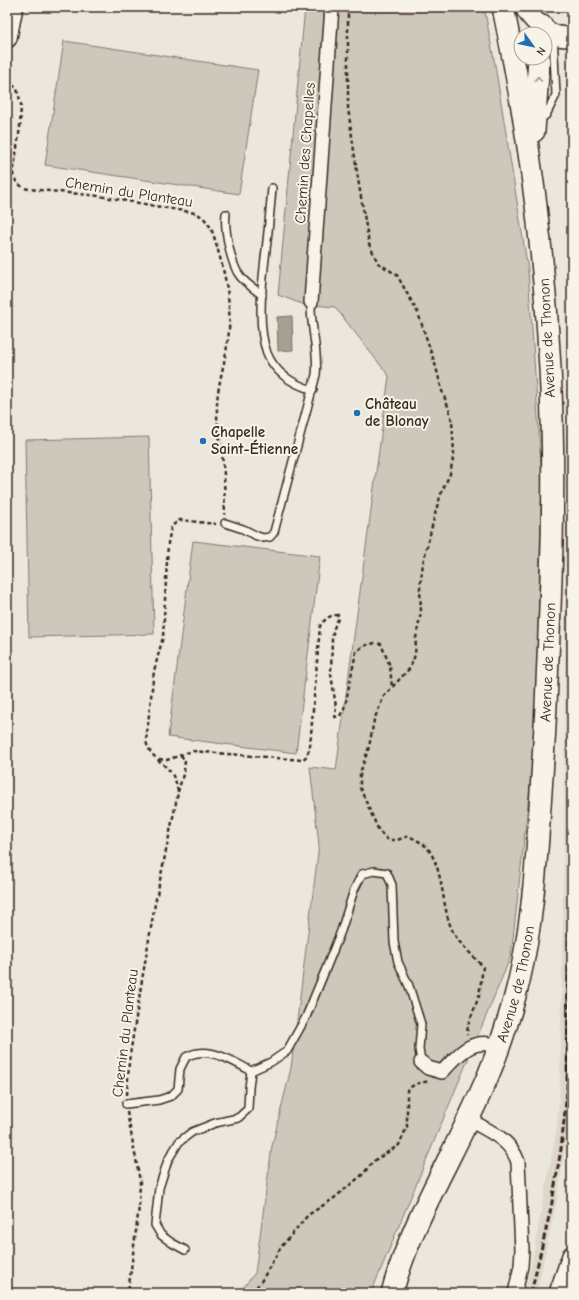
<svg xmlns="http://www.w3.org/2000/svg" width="579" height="1300" viewBox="0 0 579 1300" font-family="'Comic Neue',sans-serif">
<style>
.built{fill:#ddd7cc}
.green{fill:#cec8bc;stroke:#84796d}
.water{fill:#a89f93;stroke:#7c7064}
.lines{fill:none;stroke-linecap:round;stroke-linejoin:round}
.lane-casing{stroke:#3b2a1e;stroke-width:10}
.street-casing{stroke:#3b2a1e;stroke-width:16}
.secondary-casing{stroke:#3b2a1e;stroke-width:22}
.primary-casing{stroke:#3b2a1e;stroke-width:24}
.path{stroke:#3b2a1e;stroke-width:2.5;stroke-dasharray:4 3;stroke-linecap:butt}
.lane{stroke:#f7f3e8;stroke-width:7}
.street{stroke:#f7f3e8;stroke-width:13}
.secondary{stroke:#f7f3e8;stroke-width:19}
.primary{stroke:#f7f3e8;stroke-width:21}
.rail{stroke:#3b2a1e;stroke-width:3;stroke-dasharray:6 3;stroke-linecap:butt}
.oneway{stroke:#998e83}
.poi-dot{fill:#1f6fb2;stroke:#f7f3e8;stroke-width:1.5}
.labels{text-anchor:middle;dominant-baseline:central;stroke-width:4;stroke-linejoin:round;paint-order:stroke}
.street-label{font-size:15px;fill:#3b2a1e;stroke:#f7f3e8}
.poi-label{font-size:15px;font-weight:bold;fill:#3b2a1e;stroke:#f7f3e8;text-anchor:start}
</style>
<rect width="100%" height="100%" fill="#ece7dc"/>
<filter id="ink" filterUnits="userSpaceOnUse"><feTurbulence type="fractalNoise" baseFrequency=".025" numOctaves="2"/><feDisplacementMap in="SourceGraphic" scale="8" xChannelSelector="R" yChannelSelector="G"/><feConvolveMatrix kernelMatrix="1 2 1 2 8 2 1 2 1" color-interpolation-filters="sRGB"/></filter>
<g filter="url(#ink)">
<path class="built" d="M572,171V1089L568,1128L557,1199L542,1268L536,1293H525L531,1266L557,1127L560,1083L564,839L565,635L572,245Z"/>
<g class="green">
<path d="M305,7H484L495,65L528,270L542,478L535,742L511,956L371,1293H239L255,1273L272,1146L291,1068L319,845L310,767L336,770L389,376L335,307L302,304L278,295Z"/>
<path d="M64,41L258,70L239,194L45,165Z"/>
<path d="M149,437L154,634L29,637L25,440Z"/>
<path d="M193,541L320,556L296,753L168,737Z"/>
</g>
<path class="water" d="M292,316L293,350L278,351L277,317Z"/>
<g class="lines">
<defs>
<g id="lane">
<path d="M539,120L546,115L556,95L553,35"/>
<path d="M272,188C270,212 268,235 265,258C262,286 257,326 267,353C275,373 292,384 313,390"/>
<path d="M226,214C224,229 231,265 240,276C246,284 255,289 262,295"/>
<path d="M225,523L243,529L257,536L263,538L270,537L274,532L316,375C319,351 310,326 311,302"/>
<path d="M126,1104L159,1100L171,1096L178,1089L180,1069L186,1057C190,1055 194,1053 198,1053C215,1050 237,1063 251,1071L271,1062L287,1051L306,1017L325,971L341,931L354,890L362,874L374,871L387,873L392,885L394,942L398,962L409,986L421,1024L419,1049L421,1062"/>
<path d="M185,1250L172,1243L161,1235L155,1225L159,1188L168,1160L179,1142L192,1132L215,1123L238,1118L248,1109L249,1088L251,1071"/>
</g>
<g id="street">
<path d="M311,302L332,7"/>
<path d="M421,1062L428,1068L442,1072C459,1054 471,1037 499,1046"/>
<path d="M468,1119C488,1131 510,1138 518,1162L522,1250L521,1266L515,1293"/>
</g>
<g id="secondary">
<path d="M525,7C529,18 548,34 559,36C563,37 568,37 572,37"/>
<path d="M7,38L13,7"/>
<path d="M559,1293L572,1256"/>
</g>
<g id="primary">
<path d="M541,34L542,26"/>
<path d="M534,131L539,58"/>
<path id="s1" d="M392,1293C411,1222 451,1160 480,1094C494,1064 505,1032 514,1000C529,947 534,892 538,837C541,793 544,749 546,705C551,593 556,480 550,368C544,246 528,126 503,7"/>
</g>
</defs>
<use href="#lane" class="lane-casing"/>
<use href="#street" class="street-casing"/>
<use href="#secondary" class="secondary-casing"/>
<use href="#primary" class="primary-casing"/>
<g class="path">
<path d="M348,7V108L358,179L369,244L378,263L397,275L418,313L436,367L442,391L449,409L452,421L454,453L450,474L442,491L436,510L423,563L420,588L421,612L416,638L415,655L410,668L384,696L374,720L369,747L360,773V788L379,831L388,840H397L409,836C416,840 424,843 429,850C445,875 441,907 453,932C459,944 475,957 483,967L479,996L468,1025L467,1035"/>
<path d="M7,80L17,89L21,104L20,127L13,175L17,183L24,188L29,189L99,196L195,213C210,219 213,233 217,247C227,280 233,312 227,346C224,368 216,389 217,412C217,429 221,446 223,463C225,480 224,497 225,515"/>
<path d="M159,759L167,760L192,751L302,760L307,756L310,746L320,626C325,619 329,615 338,615V619L334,628L332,639L331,674L336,707L335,717L340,716L345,706L356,652L363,646L375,643L381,644L390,666L392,688"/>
<path d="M178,792L184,771L185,761L180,754"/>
<path d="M127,1095L129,1061L142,980L155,904L178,793C175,762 151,764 146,741L154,671L163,637L168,543L171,528L173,525L180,520L216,524"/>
<path d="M127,1112L138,1170L140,1182L139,1207L128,1293"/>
<path d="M252,1293L262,1280L281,1247L308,1215L333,1199L362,1175L374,1161L399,1145L407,1127V1090L415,1084L429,1081"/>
</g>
<use href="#lane" class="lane"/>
<use href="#street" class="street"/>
<use href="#secondary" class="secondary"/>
<use href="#primary" class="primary"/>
<path class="rail" d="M531,1293L551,1208L561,1149L567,1092L572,717"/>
</g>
<defs><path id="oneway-chevron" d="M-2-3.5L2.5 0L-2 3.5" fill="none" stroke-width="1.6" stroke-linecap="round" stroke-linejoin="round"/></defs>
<use class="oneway" href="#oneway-chevron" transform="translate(538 79) rotate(-86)"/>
</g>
<g class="poi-dot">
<circle cx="357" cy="413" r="4"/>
<circle cx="203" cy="441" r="4"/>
</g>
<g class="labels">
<g class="street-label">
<text transform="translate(305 153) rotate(-86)">Chemin des Chapelles</text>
<text transform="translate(129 192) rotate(9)">Chemin du Planteau</text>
<text transform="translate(547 338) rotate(-93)">Avenue de Thonon</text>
<text stroke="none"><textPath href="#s1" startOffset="658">Avenue de Thonon</textPath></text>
<text stroke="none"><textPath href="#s1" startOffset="334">Avenue de Thonon</textPath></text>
<text transform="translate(125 1033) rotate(-83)">Chemin du Planteau</text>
</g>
<g class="poi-label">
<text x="365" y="404">Château<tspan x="365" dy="17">de Blonay</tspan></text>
<text x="211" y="432">Chapelle<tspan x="211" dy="17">Saint-Étienne</tspan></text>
</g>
</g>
<rect width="579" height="1300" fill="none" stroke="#f7f3e8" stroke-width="24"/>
<rect x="12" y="12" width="555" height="1276" fill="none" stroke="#3b2a1e" stroke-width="1.5" filter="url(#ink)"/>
<g transform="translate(533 46) rotate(123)"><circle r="19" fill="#f7f3e8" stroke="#aca397"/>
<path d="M0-3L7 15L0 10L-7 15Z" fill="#1f6fb2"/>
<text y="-6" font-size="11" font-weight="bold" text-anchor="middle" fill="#3b2a1e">N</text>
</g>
</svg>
